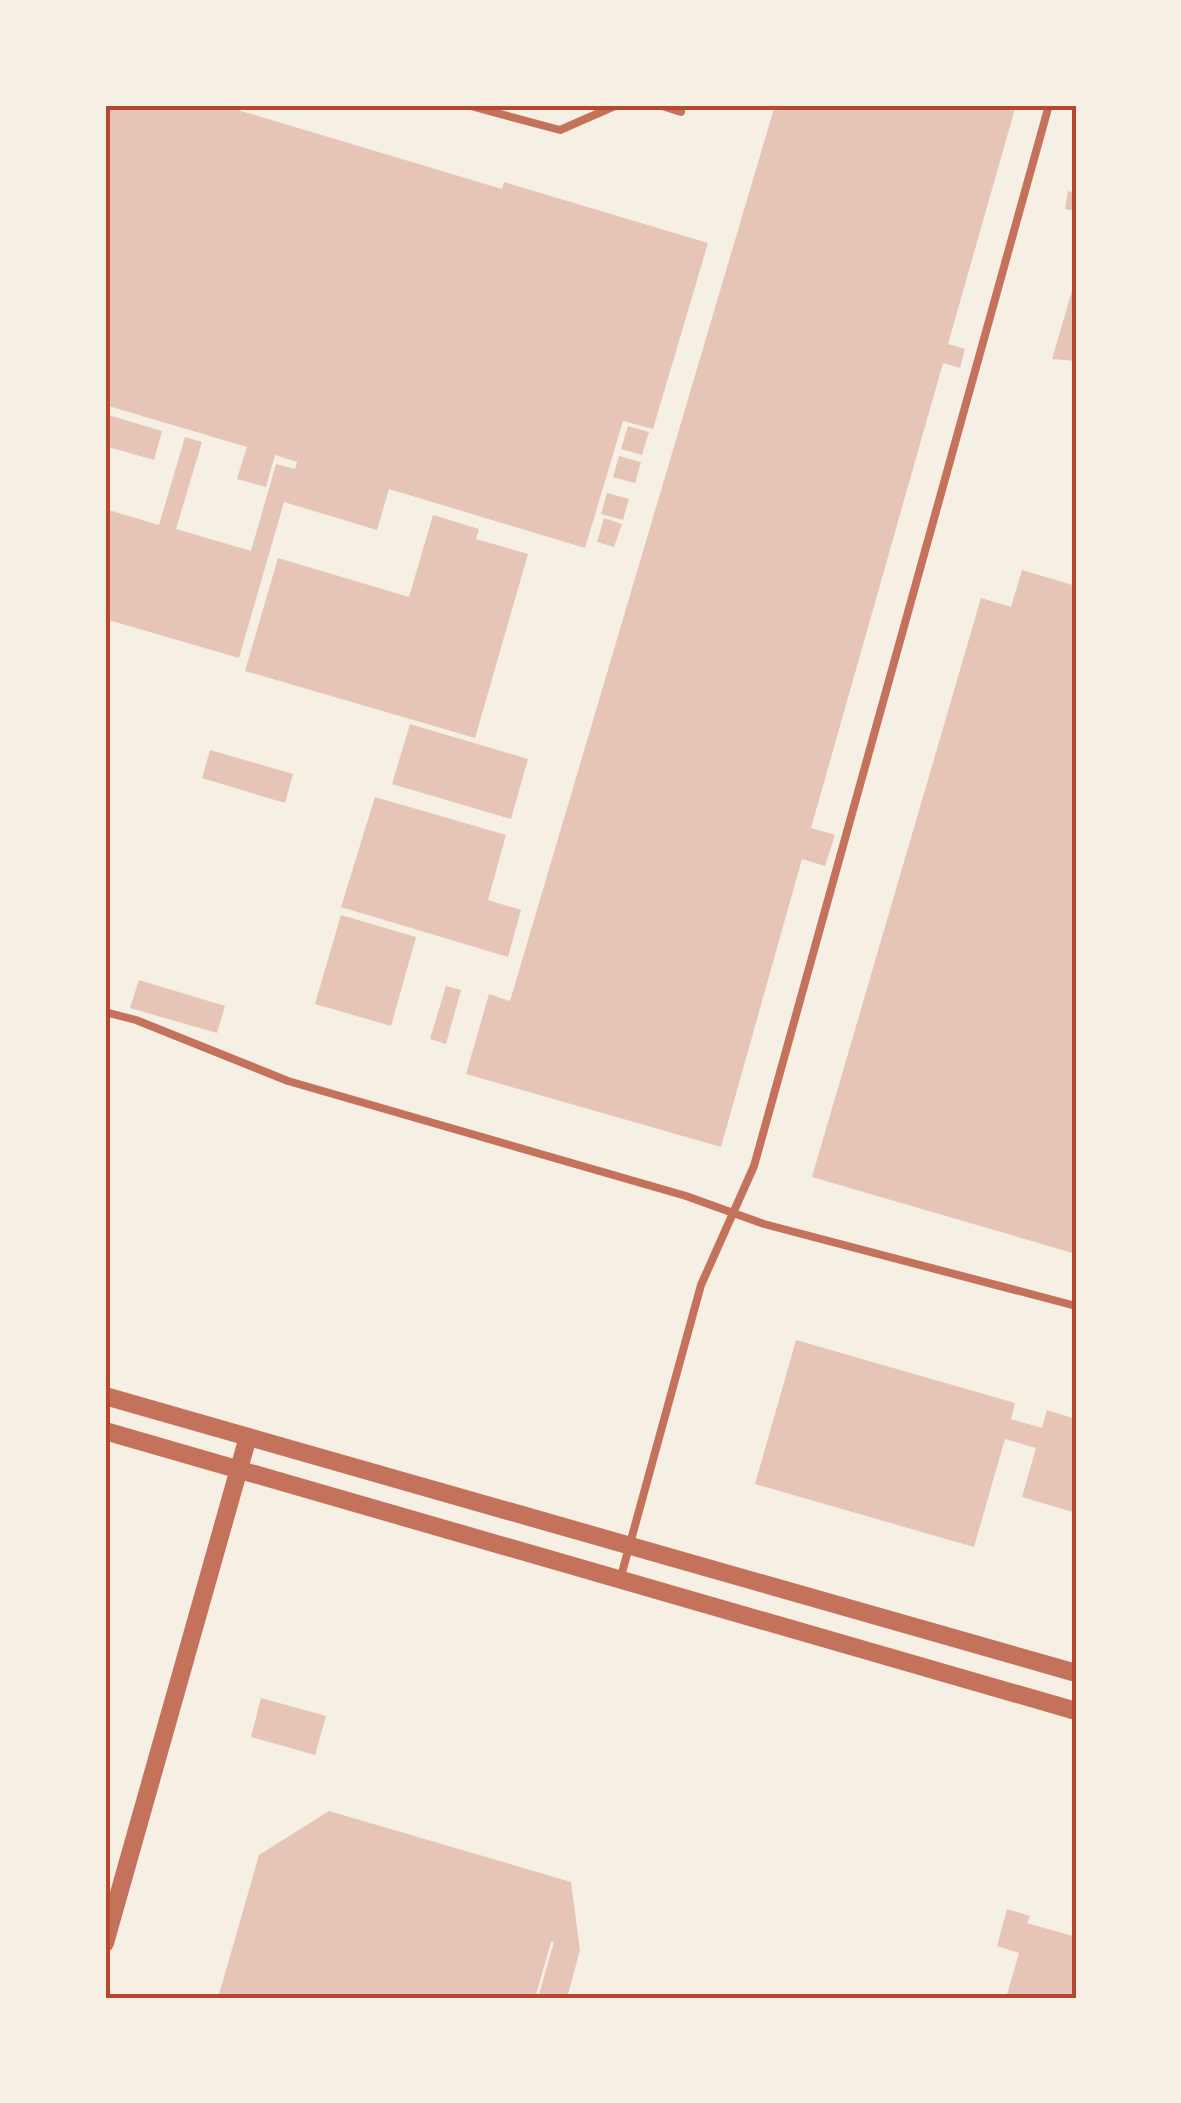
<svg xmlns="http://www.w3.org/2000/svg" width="1181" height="2103" viewBox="0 0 1181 2103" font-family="Lora,serif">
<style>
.building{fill:#e6c5b7}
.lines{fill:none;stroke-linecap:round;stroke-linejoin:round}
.service{stroke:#c5725c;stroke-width:8}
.tertiary{stroke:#c5725c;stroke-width:18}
.neatline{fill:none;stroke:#b5482f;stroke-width:4}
</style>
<rect width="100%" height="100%" fill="#f6efe4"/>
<g class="building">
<path d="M105,105H221L502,189L504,182L708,243L653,429L623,421L585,548L389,489L377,530L284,502L239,658L105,619V509L159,525L185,437L202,442L176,529L251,551L276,464L295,469L297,462L275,455L266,487L237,479L247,447L105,405Z"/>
<path d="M775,105H1016L948,344L965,349L960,368L943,363L811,828L835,835L825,866L802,859L721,1147L466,1074L489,994L510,1001Z"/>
<path d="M1068,191L1076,193V211L1065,209Z"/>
<path d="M1075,281L1076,361L1052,359Z"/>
<path d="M105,414L162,431L154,460L105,446Z"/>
<path d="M628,426L649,432L642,455L621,449Z"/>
<path d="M619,456L641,462L635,483L613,477Z"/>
<path d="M607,493L629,499L623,520L601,514Z"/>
<path d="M433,515L479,529L476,539L528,554L475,738L245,671L278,558L409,597Z"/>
<path d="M604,518L622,524L614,547L597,542Z"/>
<path d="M1022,570L1076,586V1254L812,1177L981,598L1011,607Z"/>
<path d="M410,724L528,759L511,819L392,784Z"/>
<path d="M210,750L293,774L285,803L202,778Z"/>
<path d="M375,797L506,835L488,900L521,910L508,957L341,907Z"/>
<path d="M341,915L416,937L391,1026L315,1004Z"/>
<path d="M139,980L225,1006L217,1033L130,1008Z"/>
<path d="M446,986L461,990L446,1044L430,1039Z"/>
<path d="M796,1340L1015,1403L1011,1419L1042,1428L1047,1410L1076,1419V1513L1022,1497L1036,1448L1005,1439L974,1547L755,1484Z"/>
<path d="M261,1698L326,1716L315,1755L251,1737Z"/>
<path d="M329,1811L571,1882L580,1950L567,1998H538L554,1942H551L535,1998H218L259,1855Z"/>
<path d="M1007,1909L1030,1916L1027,1923L1076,1937V1998H1006L1019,1953L997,1946Z"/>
</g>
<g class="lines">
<g class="service">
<path d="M467,105L560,130L617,105"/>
<path d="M659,105L681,112"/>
<path d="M105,1012L136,1020L288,1081L686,1196L764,1224L1076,1306"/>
<path d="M620,1580L701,1285L754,1166L1049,105"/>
</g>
<g class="tertiary">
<path d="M105,1396L1076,1673"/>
<path d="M105,1431L1076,1711"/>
<path d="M105,1943L248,1437"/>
</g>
</g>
<rect width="1181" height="2103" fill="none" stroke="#f6efe4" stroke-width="215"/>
<rect x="108" y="108" width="966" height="1888" class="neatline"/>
</svg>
